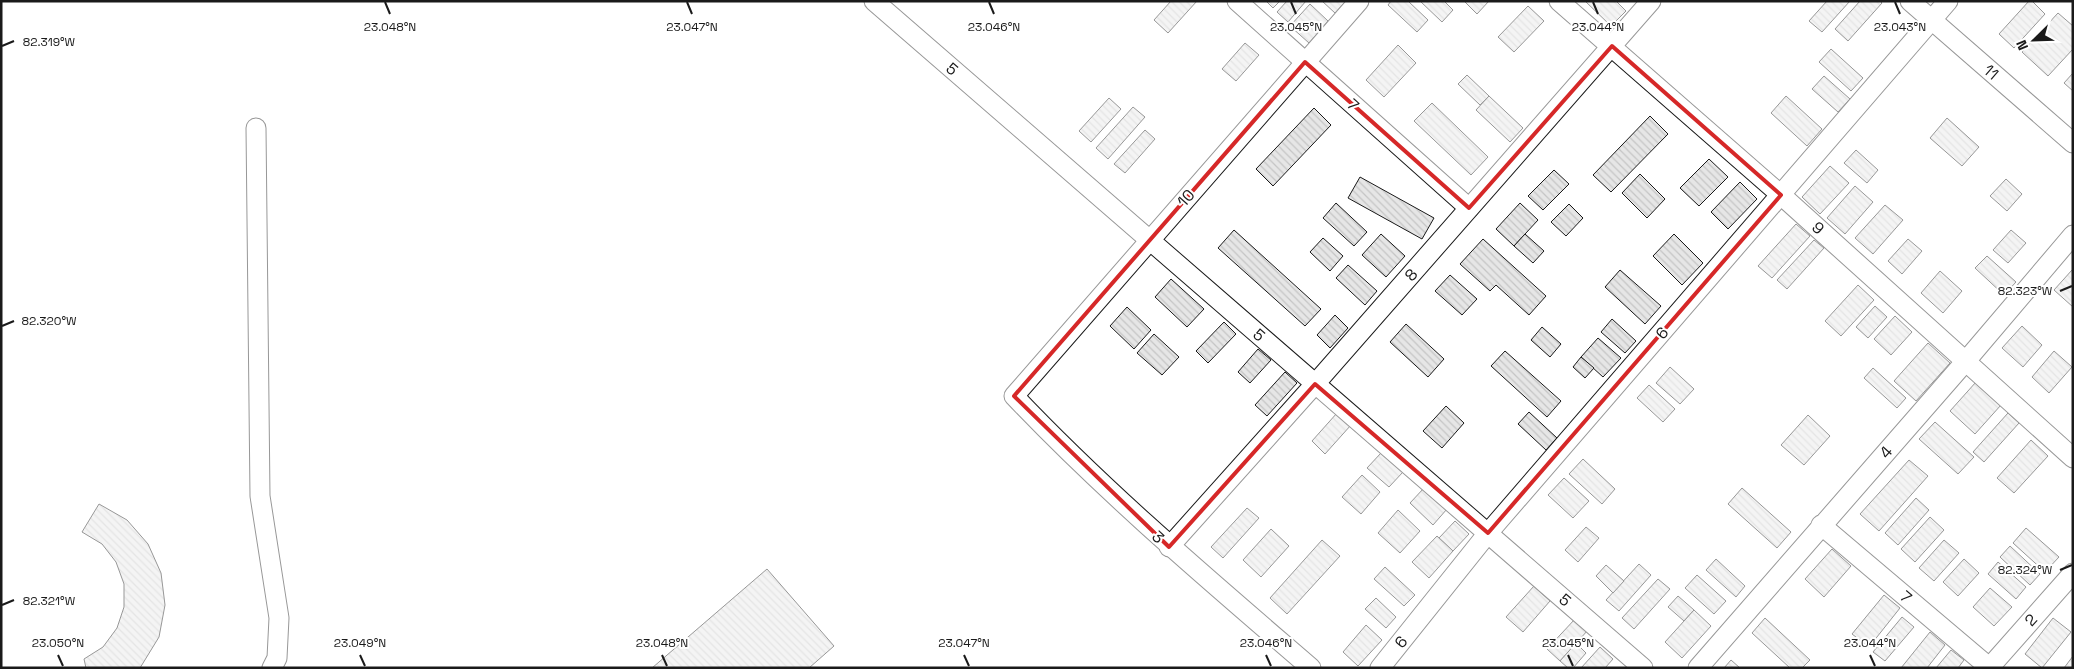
<svg xmlns="http://www.w3.org/2000/svg" width="2074" height="669" viewBox="0 0 2074 669" font-family="'Space Grotesk',sans-serif">
<style>
.building{fill:url(#building-back-hatch);stroke:#1a1a1a}
.lines{fill:none;stroke-linecap:round;stroke-linejoin:round}
.minor-casing{stroke:#1a1a1a;stroke-width:21}
.minor{stroke:#fff;stroke-width:19}
.marked{fill:none;stroke:#d62828;stroke-width:4;stroke-linejoin:round}
.ticks{fill:none;stroke:#1a1a1a;stroke-width:2}
.labels{text-anchor:middle;dominant-baseline:central;stroke-width:4;stroke-linejoin:round;paint-order:stroke}
.street-label{font-size:16px;fill:#1a1a1a;stroke:#fff}
.ticks-label{font-size:12px;text-anchor:middle;fill:#1a1a1a;stroke:#fff;stroke-width:4;stroke-linejoin:round;paint-order:stroke}
</style>
<defs>
<pattern id="building-back-hatch" width="6" height="6" patternUnits="userSpaceOnUse" patternTransform="scale(1.25)"><rect width="6" height="6" fill="#e6e6e6"/><path d="M-1 5l2 2M0 0l6 6M5-1l2 2" fill="none" stroke="#c5c5c5"/></pattern>
</defs>
<rect width="100%" height="100%" fill="#fff"/>
<g class="building">
<path d="M1171,1H1197L1168,33L1154,20Z"/>
<path d="M1266,1H1280L1273,8Z"/>
<path d="M1287,1H1306L1288,22L1277,12Z"/>
<path d="M1322,1H1346L1335,13Z"/>
<path d="M1391,1H1408L1428,20L1417,32L1388,5Z"/>
<path d="M1420,1H1444L1453,10L1442,22Z"/>
<path d="M1464,1H1489L1477,14Z"/>
<path d="M1585,1H1616L1626,11L1611,26Z"/>
<path d="M1827,1H1850L1822,32L1809,21Z"/>
<path d="M1860,1H1880L1882,3L1848,41L1835,29Z"/>
<path d="M2029,1H2032L2045,14L2014,48L1999,34Z"/>
<path d="M1310,4L1328,21L1309,43L1290,26Z"/>
<path d="M1528,6L1544,21L1514,52L1498,37Z"/>
<path d="M2058,13L2073,26V49L2048,76L2022,52Z"/>
<path d="M1245,43L1259,55L1236,81L1222,69Z"/>
<path d="M1398,45L1416,63L1384,97L1366,80Z"/>
<path d="M1831,49L1863,78L1851,91L1819,62Z"/>
<path d="M2073,73V91L2064,83Z"/>
<path d="M1467,75L1489,96L1480,105L1458,84Z"/>
<path d="M1824,76L1850,99L1838,112L1812,89Z"/>
<path d="M1489,96L1523,128L1510,142L1476,110Z"/>
<path d="M1786,96L1822,129L1807,146L1771,113Z"/>
<path d="M1109,98L1121,109L1091,142L1079,131Z"/>
<path d="M1432,103L1488,157L1471,175L1414,121Z"/>
<path d="M1133,107L1145,117L1108,159L1096,148Z"/>
<path d="M1314,108L1331,125L1273,186L1256,169Z"/>
<path d="M1650,116L1668,134L1611,192L1593,175Z"/>
<path d="M1947,118L1979,147L1962,166L1930,138Z"/>
<path d="M1145,130L1155,139L1125,173L1114,164Z"/>
<path d="M1856,150L1878,170L1867,183L1844,163Z"/>
<path d="M1709,159L1728,177L1699,206L1680,188Z"/>
<path d="M1830,166L1849,183L1820,214L1802,197Z"/>
<path d="M1554,170L1569,184L1543,210L1528,196Z"/>
<path d="M1640,174L1665,199L1647,218L1622,193Z"/>
<path d="M1360,177L1434,218L1422,239L1348,198Z"/>
<path d="M2006,179L2022,194L2007,211L1990,196Z"/>
<path d="M1740,182L1757,199L1728,229L1711,212Z"/>
<path d="M1855,186L1873,202L1845,234L1827,218Z"/>
<path d="M1336,203L1367,232L1354,246L1323,218Z"/>
<path d="M1520,203L1538,220L1514,246L1496,229Z"/>
<path d="M1569,204L1583,218L1566,236L1551,222Z"/>
<path d="M1885,205L1903,220L1873,254L1855,238Z"/>
<path d="M1796,224L1810,236L1772,278L1758,266Z"/>
<path d="M1234,230L1321,309L1305,326L1218,248Z"/>
<path d="M2011,230L2026,243L2008,263L1993,250Z"/>
<path d="M1381,234L1405,256L1386,277L1362,255Z"/>
<path d="M1525,234L1544,251L1533,263L1514,246Z"/>
<path d="M1674,234L1703,263L1682,285L1653,256Z"/>
<path d="M1323,238L1343,256L1330,271L1310,252Z"/>
<path d="M1483,239L1546,296L1529,315L1496,285L1490,291L1460,264Z"/>
<path d="M1908,239L1922,251L1902,274L1888,261Z"/>
<path d="M1814,240L1824,248L1787,289L1777,280Z"/>
<path d="M1987,256L2016,282L2004,295L1975,268Z"/>
<path d="M1348,265L1377,291L1365,305L1336,278Z"/>
<path d="M1620,270L1661,306L1645,324L1605,287Z"/>
<path d="M2072,270L2073,271V307L2054,290Z"/>
<path d="M1940,271L1962,291L1943,313L1921,293Z"/>
<path d="M1450,275L1477,299L1462,315L1435,291Z"/>
<path d="M1171,279L1204,309L1187,327L1155,297Z"/>
<path d="M1858,285L1874,300L1841,336L1825,321Z"/>
<path d="M1875,306L1887,317L1868,338L1856,327Z"/>
<path d="M1127,307L1151,330L1134,349L1110,326Z"/>
<path d="M1335,315L1348,328L1330,348L1317,335Z"/>
<path d="M1895,316L1912,332L1891,355L1874,339Z"/>
<path d="M1612,319L1636,341L1625,353L1601,332Z"/>
<path d="M1224,322L1236,334L1208,363L1196,351Z"/>
<path d="M1406,324L1444,359L1428,377L1390,342Z"/>
<path d="M2022,326L2042,345L2023,367L2002,348Z"/>
<path d="M1542,327L1561,344L1550,357L1531,340Z"/>
<path d="M1154,334L1179,357L1162,375L1137,353Z"/>
<path d="M1598,338L1621,358L1603,377L1581,357Z"/>
<path d="M1928,343L1950,363L1916,401L1894,381Z"/>
<path d="M1258,349L1271,360L1250,383L1238,372Z"/>
<path d="M1505,351L1561,401L1547,417L1491,366Z"/>
<path d="M2054,351L2072,367L2049,393L2032,377Z"/>
<path d="M1581,357L1594,368L1585,378L1573,367Z"/>
<path d="M1670,367L1694,389L1680,404L1656,383Z"/>
<path d="M1873,368L1906,398L1897,408L1864,378Z"/>
<path d="M1285,372L1297,383L1267,416L1255,405Z"/>
<path d="M1976,382L2001,405L1975,434L1950,411Z"/>
<path d="M1649,385L1675,409L1663,422L1637,398Z"/>
<path d="M1446,406L1464,423L1442,448L1423,431Z"/>
<path d="M1529,412L1557,438L1546,450L1518,424Z"/>
<path d="M1337,413L1351,425L1325,454L1312,441Z"/>
<path d="M2008,413L2019,423L1984,462L1973,452Z"/>
<path d="M1808,415L1830,436L1804,465L1781,445Z"/>
<path d="M1935,422L1974,457L1958,474L1919,439Z"/>
<path d="M2031,440L2048,456L2014,493L1997,478Z"/>
<path d="M1381,453L1403,472L1389,487L1367,468Z"/>
<path d="M1583,459L1615,489L1602,504L1569,474Z"/>
<path d="M1909,460L1928,476L1879,531L1860,514Z"/>
<path d="M1362,475L1380,492L1361,514L1342,497Z"/>
<path d="M1564,478L1589,501L1573,518L1548,495Z"/>
<path d="M1424,488L1447,509L1433,525L1410,503Z"/>
<path d="M1742,488L1791,532L1777,548L1728,504Z"/>
<path d="M1916,498L1929,510L1898,545L1885,533Z"/>
<path d="M99,504L127,520L148,544L161,573L165,605L159,637L140,668H86L84,659L103,647L117,628L124,607V584L116,562L102,544L82,532Z"/>
<path d="M1247,508L1259,518L1223,558L1211,547Z"/>
<path d="M1398,510L1420,531L1400,553L1378,533Z"/>
<path d="M1930,517L1944,530L1915,562L1901,549Z"/>
<path d="M1455,521L1469,534L1453,551L1439,538Z"/>
<path d="M1586,527L1599,538L1578,562L1565,550Z"/>
<path d="M2026,528L2059,557L2045,572L2013,543Z"/>
<path d="M1271,529L1289,546L1261,577L1243,560Z"/>
<path d="M1437,536L1453,551L1429,578L1412,562Z"/>
<path d="M1322,540L1340,556L1287,614L1270,598Z"/>
<path d="M1944,540L1959,553L1934,581L1919,568Z"/>
<path d="M2010,546L2040,574L2030,585L2000,557Z"/>
<path d="M1832,549L1851,566L1824,597L1805,579Z"/>
<path d="M1716,559L1745,586L1736,597L1706,570Z"/>
<path d="M1964,559L1979,573L1958,596L1943,582Z"/>
<path d="M1998,562L2026,587L2016,599L1988,574Z"/>
<path d="M1639,564L1651,575L1619,611L1606,600Z"/>
<path d="M1606,565L1624,581L1613,593L1596,576Z"/>
<path d="M1385,567L1415,595L1404,606L1374,579Z"/>
<path d="M767,569L834,646L809,668H652Z"/>
<path d="M1697,575L1726,601L1714,614L1685,588Z"/>
<path d="M1658,579L1670,589L1634,629L1622,618Z"/>
<path d="M1534,586L1550,601L1523,632L1506,617Z"/>
<path d="M1990,588L2012,607L1994,626L1973,607Z"/>
<path d="M1884,595L1900,608L1869,647L1852,634Z"/>
<path d="M1678,596L1694,610L1684,621L1668,607Z"/>
<path d="M1376,598L1396,617L1386,628L1365,609Z"/>
<path d="M1694,610L1711,626L1682,658L1665,642Z"/>
<path d="M1902,617L1914,627L1885,661L1873,652Z"/>
<path d="M1765,618L1810,660L1802,668H1790L1752,633Z"/>
<path d="M2053,618L2071,632L2042,668L2025,654Z"/>
<path d="M1575,619L1588,630L1560,661L1547,649Z"/>
<path d="M1366,625L1382,640L1358,666L1343,652Z"/>
<path d="M1930,632L1945,645L1927,668H1901Z"/>
<path d="M1576,643L1586,653L1573,668H1568L1560,661Z"/>
<path d="M1600,647L1613,659L1605,668H1581Z"/>
<path d="M1951,650L1964,660L1958,668H1936Z"/>
<path d="M2073,656V668H2064Z"/>
<path d="M1731,660L1740,668H1724Z"/>
</g>
<g class="lines">
<defs>
<g id="minor">
<path d="M874,1L1643,668"/>
<path d="M1237,1L1469,208"/>
<path d="M1559,1L1781,195L2073,458"/>
<path d="M1910,1L2073,143"/>
<path d="M256,128L260,496L279,618L277,658L272,668"/>
<path d="M1821,525L1990,668"/>
<path d="M1169,547L1315,384L1651,1"/>
<path d="M1311,668C1209,580 1107,494 1014,396L1359,1"/>
<path d="M1380,668L1488,533L1948,1"/>
<path d="M1698,668L1965,362L2073,235"/>
<path d="M1989,668L2073,573"/>
</g>
</defs>
<use href="#minor" class="minor-casing"/>
<use href="#minor" class="minor"/>
</g>
<path d="M0 0H2074V669H0ZM1612,46L1781,195L1488,533L1315,384L1169,547L1014,396L1305,62L1469,208Z" fill="#fff" fill-opacity=".55" fill-rule="evenodd"/>
<path class="marked" d="M1612,46L1781,195L1488,533L1315,384L1169,547L1014,396L1305,62L1469,208Z"/>
<path class="ticks" d="M385,2L390,14M687,2L692,14M989,2L994,14M1291,2L1296,14M1593,2L1598,14M1895,2L1900,14M2,46L14,41M2060,291L2072,286M2,326L14,321M2060,570L2072,565M2,605L14,600M58,655L63,666M360,655L365,666M662,655L667,666M964,655L969,666M1266,655L1271,666M1568,655L1573,666M1870,655L1875,666"/>
<g class="labels">
<g class="street-label">
<text transform="translate(952 69) rotate(41)">5</text>
<text transform="translate(1991 72) rotate(41)">11</text>
<text transform="translate(1353 105) rotate(42)">7</text>
<text transform="translate(1186 198) rotate(-49)">10</text>
<text transform="translate(1818 228) rotate(42)">9</text>
<text transform="translate(1411 275) rotate(-49)">8</text>
<text transform="translate(1662 333) rotate(-49)">6</text>
<text transform="translate(1259 335) rotate(41)">5</text>
<text transform="translate(1886 452) rotate(-49)">4</text>
<text transform="translate(1158 537) rotate(43)">3</text>
<text transform="translate(1906 597) rotate(40)">7</text>
<text transform="translate(1565 600) rotate(41)">5</text>
<text transform="translate(2031 620) rotate(-48)">2</text>
<text transform="translate(1401 642) rotate(-51)">6</text>
</g>
</g>
<g class="ticks-label">
<text x="390" y="31">23.048°N</text>
<text x="692" y="31">23.047°N</text>
<text x="994" y="31">23.046°N</text>
<text x="1296" y="31">23.045°N</text>
<text x="1598" y="31">23.044°N</text>
<text x="1900" y="31">23.043°N</text>
<text x="49" y="46">82.319°W</text>
<text x="2025" y="295">82.323°W</text>
<text x="49" y="325">82.320°W</text>
<text x="2025" y="574">82.324°W</text>
<text x="49" y="605">82.321°W</text>
<text x="58" y="647">23.050°N</text>
<text x="360" y="647">23.049°N</text>
<text x="662" y="647">23.048°N</text>
<text x="964" y="647">23.047°N</text>
<text x="1266" y="647">23.046°N</text>
<text x="1568" y="647">23.045°N</text>
<text x="1870" y="647">23.044°N</text>
</g>
<rect width="2074" height="669" fill="none" stroke="#1a1a1a" stroke-width="5"/>
<g transform="translate(2034 40) rotate(247)" stroke="#ffffff" stroke-width="4" paint-order="stroke">
<path d="M0-4L9 19L0 12L-9 19Z" fill="#1a1a1a"/>
<text y="-8" font-size="14" font-weight="bold" text-anchor="middle" fill="#1a1a1a">N</text>
</g>
</svg>
